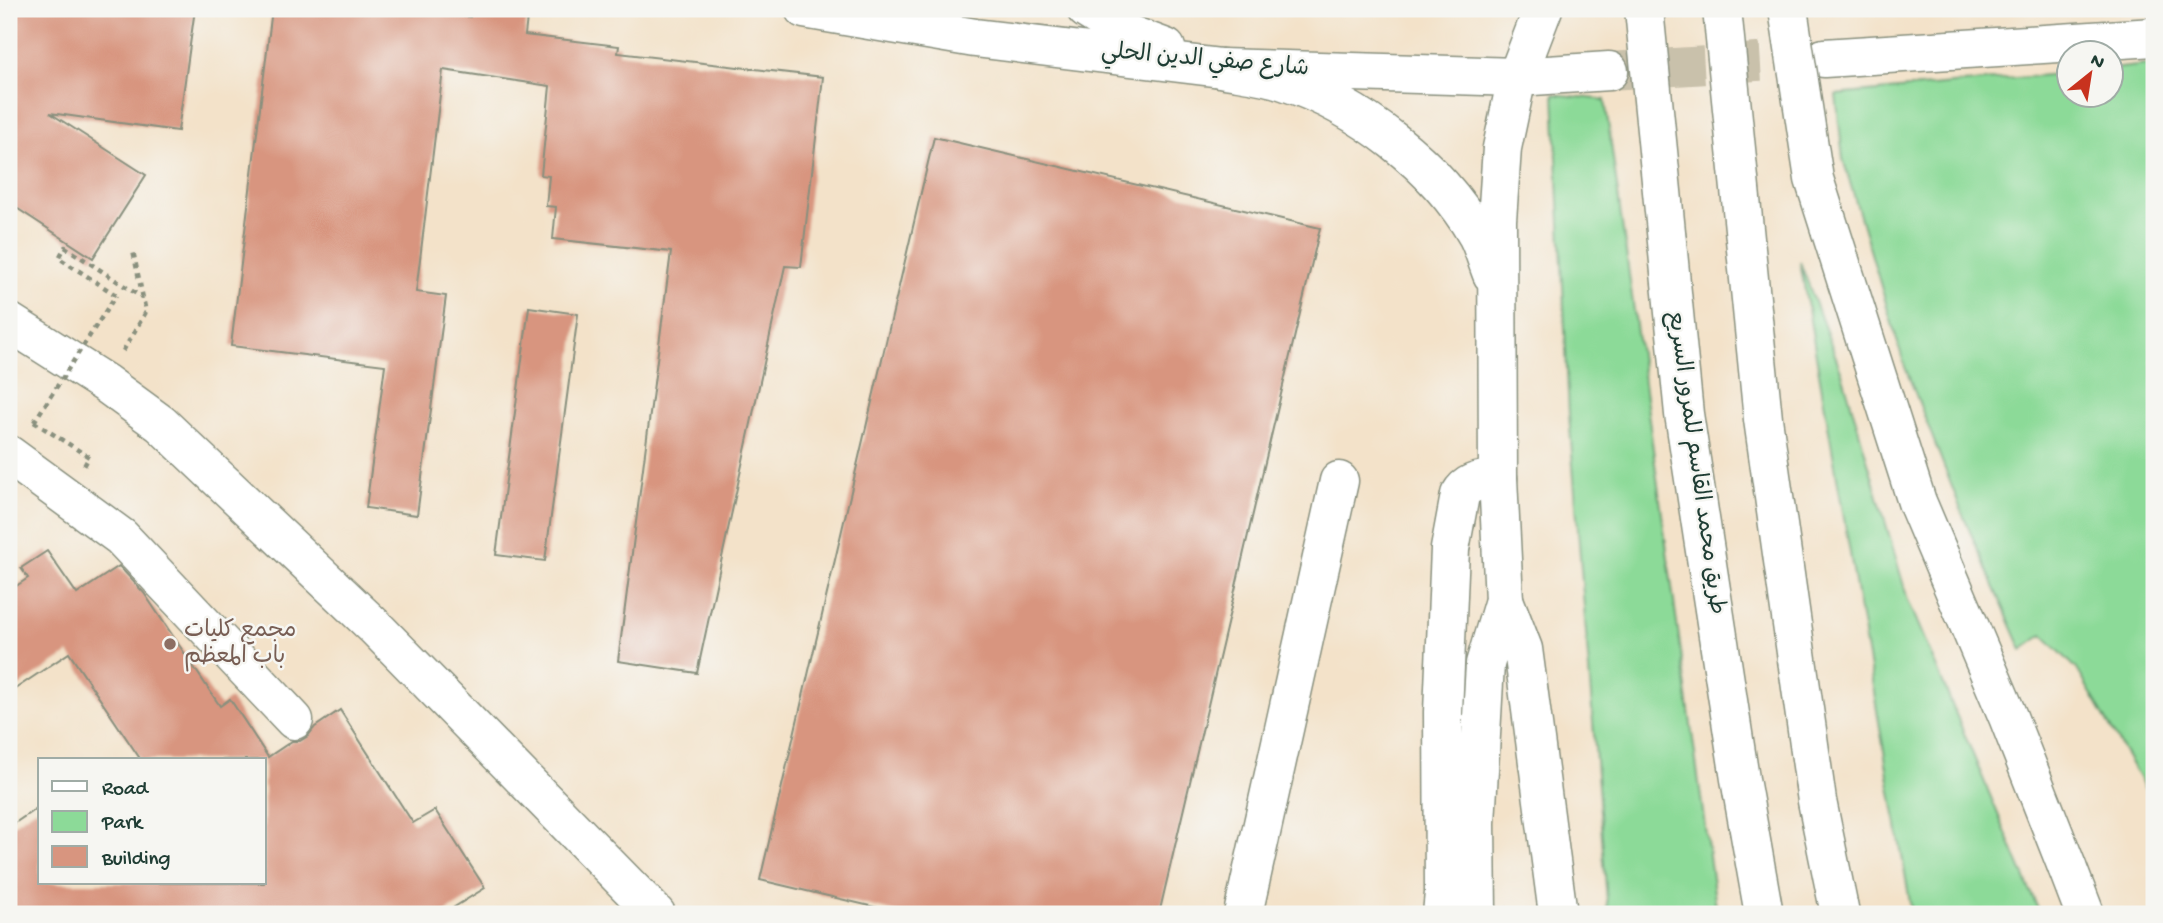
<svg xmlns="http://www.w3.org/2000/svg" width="2163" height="923" viewBox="0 0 2163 923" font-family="'Gochi Hand','Playpen Sans Arabic',sans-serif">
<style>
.green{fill:#8cda98;stroke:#568c66;stroke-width:2}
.building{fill:#d8957f}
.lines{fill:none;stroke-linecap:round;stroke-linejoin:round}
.major-tunnel{stroke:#c9c1ab;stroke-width:38;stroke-dasharray:38 19;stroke-linecap:butt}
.minor-casing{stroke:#89907e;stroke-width:41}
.major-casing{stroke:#89907e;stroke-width:41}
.highway-casing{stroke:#89907e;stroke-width:41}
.path{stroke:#89907e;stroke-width:4.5;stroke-dasharray:5 5;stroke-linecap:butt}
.minor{stroke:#fff;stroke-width:38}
.major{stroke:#fff;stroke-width:38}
.highway{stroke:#fff;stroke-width:38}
.highway-bridge-casing{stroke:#89907e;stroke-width:41;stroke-linecap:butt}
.path-bridge{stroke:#89907e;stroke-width:4.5;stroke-dasharray:5 5;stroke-linecap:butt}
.highway-bridge{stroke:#fff;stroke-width:38}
.education-dot{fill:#8d6e63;stroke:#f6f6f2;stroke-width:2.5}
.labels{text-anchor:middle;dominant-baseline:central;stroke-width:5;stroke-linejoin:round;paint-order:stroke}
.street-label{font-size:23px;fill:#1f3d34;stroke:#f6f6f2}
.education-label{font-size:23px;fill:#785e54;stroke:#f6f6f2;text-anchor:start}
</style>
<rect width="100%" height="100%" fill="#f6f6f2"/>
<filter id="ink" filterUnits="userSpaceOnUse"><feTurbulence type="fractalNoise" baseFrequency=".0143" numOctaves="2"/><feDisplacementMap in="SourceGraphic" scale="14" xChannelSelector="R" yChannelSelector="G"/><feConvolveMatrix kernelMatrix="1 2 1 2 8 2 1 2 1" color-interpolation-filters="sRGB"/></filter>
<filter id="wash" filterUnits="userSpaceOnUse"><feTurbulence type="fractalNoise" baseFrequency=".00686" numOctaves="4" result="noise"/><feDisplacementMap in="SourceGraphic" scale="28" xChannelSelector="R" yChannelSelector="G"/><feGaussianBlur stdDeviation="1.57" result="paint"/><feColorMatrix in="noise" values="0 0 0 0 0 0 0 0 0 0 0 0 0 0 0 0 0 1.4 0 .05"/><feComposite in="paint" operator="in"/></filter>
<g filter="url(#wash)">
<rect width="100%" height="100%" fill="#f3e2c9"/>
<g class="green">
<path d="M2154,64V804L2077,669L2043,635L2022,650L1965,520L1905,367L1843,159L1836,95L2068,73V94H2110L2111,69Z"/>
<path d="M1554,94L1605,100L1717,914H1608L1569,415Z"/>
<path d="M1800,262L1843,376L1908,600L2040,914H1912Z"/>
</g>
<g id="blocks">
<g class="building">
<path d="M9,9H195L178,131L50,113L146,175L93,258L9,203Z"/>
<path d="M272,9H405L470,17L471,9H528L525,35L619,46L618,53L823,77L801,267L785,266L697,673L618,661L671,252L553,239L556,207L546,206L549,176L541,175L550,86L443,70L416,292L446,296L417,515L366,508L385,365L231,346Z"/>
<path d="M934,137L1320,228L1159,914H904L760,880Z"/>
<path d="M529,307L578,314L545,561L496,555Z"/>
<path d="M47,551L77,594L119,566L144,593L220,706L230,699L268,757L292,741H300L308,736L315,727L340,710L413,823L435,810L485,888L443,914H9V827L40,806V883H264V760H141L69,653L9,693V591L28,578L21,568Z"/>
</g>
</g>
</g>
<g filter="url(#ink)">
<use href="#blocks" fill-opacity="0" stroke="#89907e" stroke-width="2"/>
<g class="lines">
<path class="major-tunnel" d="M1609,71L1824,58"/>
<defs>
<g id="minor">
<path d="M9,322L105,383L161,424L376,628L656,914"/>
<path d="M9,455L121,537L294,720"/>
<path d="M1243,914L1339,481"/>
<path d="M1442,914L1444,893L1443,712L1450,549L1460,495C1468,480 1483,481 1498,478"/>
</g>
<g id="major">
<path d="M804,9L975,38L1221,68L1517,77L1609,71"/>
<path d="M1086,9L1123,32L1166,48"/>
<path d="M1824,58L2154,37"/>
</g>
<g id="highway">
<path d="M1221,68C1242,72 1264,74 1284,81C1359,106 1437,165 1477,235C1483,246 1487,262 1492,274"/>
<path d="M1504,600L1523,649L1558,914"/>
<path d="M2067,867L2085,914"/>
<path d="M1477,914L1476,823L1485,664L1504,600L1498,478L1497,220L1502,148L1517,77L1543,9"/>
</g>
</defs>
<use href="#minor" class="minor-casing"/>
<use href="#major" class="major-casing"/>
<use href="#highway" class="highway-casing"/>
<g class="path">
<path d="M116,295L59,258L65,247L143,298"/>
<path d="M123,351L146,312L133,251"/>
<path d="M34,422L89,457L84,466"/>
</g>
<use href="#minor" class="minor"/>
<use href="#major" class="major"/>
<use href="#highway" class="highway"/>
<defs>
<g id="highway-bridge">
<path d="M1644,9L1684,414L1740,779L1764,914"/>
<path d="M1722,9L1763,419L1817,801L1840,914"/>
<path d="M1788,9L1814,179L1917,502L2008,717L2067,867"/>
</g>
</defs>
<use href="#highway-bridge" class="highway-bridge-casing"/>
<path class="path-bridge" d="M34,422L116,295"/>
<use href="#highway-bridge" class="highway-bridge"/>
</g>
</g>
<circle class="education-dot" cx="170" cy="644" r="7"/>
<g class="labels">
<g class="street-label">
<text transform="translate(1205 61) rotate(5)">شارع صفي الدين الحلي</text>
<text transform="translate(1695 463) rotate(82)">طريق محمد القاسم للمرور السريع</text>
</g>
<g class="education-label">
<text x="184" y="631">مجمع كليات<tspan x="184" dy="26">باب المعظم</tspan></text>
</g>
</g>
<rect width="2163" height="923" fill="none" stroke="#f6f6f2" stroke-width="35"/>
<rect x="38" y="758" width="228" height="126" fill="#f6f6f2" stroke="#a0aca6" stroke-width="2"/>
<rect x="52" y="781" width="35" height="10" fill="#ffffff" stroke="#a0aca6" stroke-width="2"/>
<text x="102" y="794" font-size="21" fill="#1f3d34">Road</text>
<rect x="52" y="811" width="35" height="21" fill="#8cda98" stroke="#a0aca6" stroke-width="2"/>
<text x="102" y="828" font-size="21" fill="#1f3d34">Park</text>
<rect x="52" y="846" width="35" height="21" fill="#d8957f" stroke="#a0aca6" stroke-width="2"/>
<text x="102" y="864" font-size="21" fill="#1f3d34">Building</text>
<g transform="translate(2090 74) rotate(30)"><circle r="33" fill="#f6f6f2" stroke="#a0aca6" stroke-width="2"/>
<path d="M0-5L12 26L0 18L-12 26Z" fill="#c8321e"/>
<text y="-10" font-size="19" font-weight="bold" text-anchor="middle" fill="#1f3d34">N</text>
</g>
</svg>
